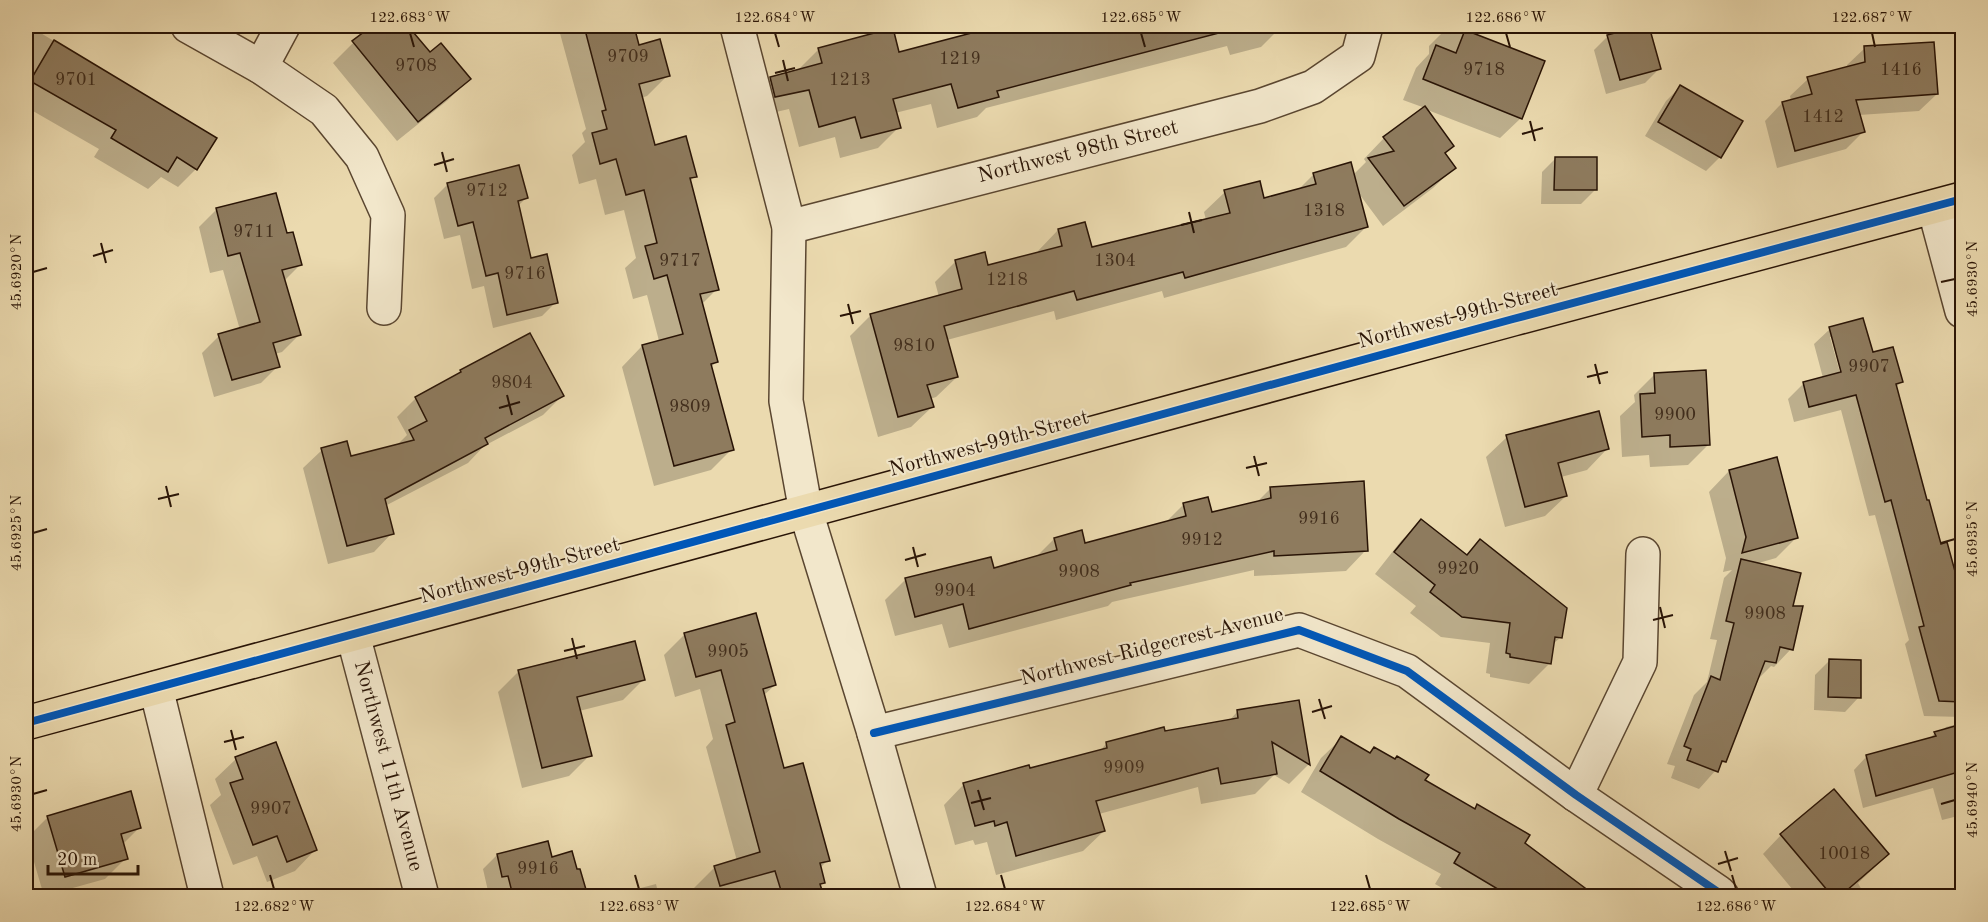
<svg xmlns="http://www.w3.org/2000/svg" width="1988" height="922" viewBox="0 0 1988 922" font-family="'Old Standard TT',serif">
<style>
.shadow{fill:#0003;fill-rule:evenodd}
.building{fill:#8e7b5e;stroke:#291406;stroke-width:1.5}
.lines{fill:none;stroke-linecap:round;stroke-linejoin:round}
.minor-casing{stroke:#5a4630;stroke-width:36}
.major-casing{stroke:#291406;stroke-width:36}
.minor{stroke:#f2e7cb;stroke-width:33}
.major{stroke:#ebdaaf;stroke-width:33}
.cycleway-casing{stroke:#f2e7cb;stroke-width:11}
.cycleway{stroke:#0057b8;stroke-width:8}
.ticks{fill:none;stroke:#291406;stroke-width:2}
.labels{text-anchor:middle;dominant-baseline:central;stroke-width:4.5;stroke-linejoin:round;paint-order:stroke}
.number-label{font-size:18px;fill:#422e1c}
.street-label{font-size:21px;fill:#291406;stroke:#f2e7cb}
.neatline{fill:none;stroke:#291406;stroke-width:2}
.ticks-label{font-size:15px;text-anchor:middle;fill:#291406}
</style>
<rect width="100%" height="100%" fill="#ebdaaf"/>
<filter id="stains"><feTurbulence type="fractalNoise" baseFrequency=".00333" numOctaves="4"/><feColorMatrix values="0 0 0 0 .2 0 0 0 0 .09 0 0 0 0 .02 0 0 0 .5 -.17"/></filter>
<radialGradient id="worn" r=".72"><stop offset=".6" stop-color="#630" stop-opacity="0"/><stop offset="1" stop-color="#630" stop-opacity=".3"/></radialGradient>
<g class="shadow">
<path d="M26,26H29L215,138L196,169L178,187L161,177L148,189L94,157L99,149L26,107Z"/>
<path d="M375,26H406L430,54L469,79L448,100L397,141L333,63L353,43Z"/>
<path d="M558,26H632L638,47L668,75L647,96L641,98L653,146L695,176L690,181L717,289L701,305L716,362L710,368L732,449L711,470L654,486L622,367L642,346L659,341L647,295L633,299L625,268L636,258L624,210L605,215L596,179L579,184L572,155L585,142L582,133L586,129Z"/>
<path d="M1037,26H1293L1278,30L1261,47L1230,55L1227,46L986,108L977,117L937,128L931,104L895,113L899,127L878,148L840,158L835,137L799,147L789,109L754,117L750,99L770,78L797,71L819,49L898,54L1000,35Z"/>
<path d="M1429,26H1476H1452L1543,62L1521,118L1500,138L1425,109L1444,154L1454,168L1433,188L1383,226L1357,191L1366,227L1346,247L1164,298L1162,291L1056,320L1054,311L947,340L957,377L936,397L930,399L932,407L911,427L878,437L850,336L870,316L939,297L935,282L956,261L987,267L1039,254L1038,251L1058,230L1091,249L1206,220L1204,212L1225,192L1263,200L1297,191L1314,174L1353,175L1366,162L1364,159L1384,138L1425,108L1403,100L1416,68L1429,54V46L1449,26Z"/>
<path d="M1608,36L1659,69L1645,83L1606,94L1594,50Z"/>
<path d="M1865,48L1937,94L1919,111L1859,115L1863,132L1846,149L1777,168L1765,121L1782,103L1791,101L1790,96L1808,79L1847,68V65Z"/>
<path d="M1680,87L1720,157L1706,171L1645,136L1666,101Z"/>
<path d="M1556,158L1595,190L1581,204H1541L1542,172Z"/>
<path d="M448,184L526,198L518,206L530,260L556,302L542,316L493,328L484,286L472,289L460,235L444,239L434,198Z"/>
<path d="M275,195L285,235L300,265L284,281L299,335L282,352L275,354L278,366L261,383L214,397L202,353L219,336L240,330L223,270L210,273L199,227L216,210Z"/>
<path d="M1830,329L1872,354L1901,382L1896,387L1926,502L1940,546L1960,596L1955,601L1962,629V717L1924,716L1905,644L1909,640L1875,515L1869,516L1841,410L1794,422L1788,399L1803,384L1823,378L1814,344ZM1830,337H1833L1845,379L1842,380Z"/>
<path d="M461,371L562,396L543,415L484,446L468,463L385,506L392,533L374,552L328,564L303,468L322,450L350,458L396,446L407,435L397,417L416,398L456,377Z"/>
<path d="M1655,374L1709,444L1688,465L1650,467L1649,455L1622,457L1620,416L1635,402L1634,395Z"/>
<path d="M1507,437L1607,449L1587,470L1561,477L1566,496L1545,516L1505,527L1486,457Z"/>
<path d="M1776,459L1796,538L1776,558L1755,564L1791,607V649L1774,667L1771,666L1757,680L1724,761L1699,789L1671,778L1675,766L1667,764L1694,695L1707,682L1717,640L1710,639L1724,578L1732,570L1723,572L1726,558L1709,492L1729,471Z"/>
<path d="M1271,488L1366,550L1346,571L1254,576V570L1112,602L1108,606L949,648L942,624L895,636L885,600L906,579L993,570L1035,558L1054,539L1084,545L1164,524L1184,504L1210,513L1256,503Z"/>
<path d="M1421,521L1466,555L1480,541L1561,637L1552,645L1549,664L1529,684L1490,677V674L1486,673L1490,643L1441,637L1410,613L1416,606L1375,574L1401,541Z"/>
<path d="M755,615L775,685L763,696L783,770L828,860L820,868L824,882L820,886L823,896H757L755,891L733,896H697L694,888L715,867L737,861L706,747L713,739L700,689L675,697L664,655L684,635Z"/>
<path d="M634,642L643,680L623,700L579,711L590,755L569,776L522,788L498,692L518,672Z"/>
<path d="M1829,661L1859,697L1845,712L1814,710L1815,675Z"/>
<path d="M1298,702L1309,764L1289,784L1274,775L1255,794L1201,804L1198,787L1099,814L1104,831L1083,851L996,875L987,842L975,845L973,840L955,845L944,805L964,784L1029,770L1099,752L1106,744L1228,722L1237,712Z"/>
<path d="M1962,723V815L1942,820L1933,788L1863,808L1854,770L1867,756L1928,740L1935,733L1942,731L1946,727Z"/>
<path d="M1342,738L1369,754L1423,781L1474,810L1477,806L1523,844L1595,896H1456L1435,884L1441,874L1378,839L1301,792L1321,758Z"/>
<path d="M275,743L315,850L295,871L267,882L257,856L233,865L210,805L221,795L215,779L236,759Z"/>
<path d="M48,817L139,828L122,845L126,858L105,879L44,896L27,838Z"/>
<path d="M1781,835L1888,855L1858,883L1865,896H1798L1763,854Z"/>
<path d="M497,855L550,859L585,893L581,896H496L494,889L488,891L483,869Z"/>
<path d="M656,884L659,896H616L618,894Z"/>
</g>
<g class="building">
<path d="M372,26H408L430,52L441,43L471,79L418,122L352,41Z"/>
<path d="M584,26H634L639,45L660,39L670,76L639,84L655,145L686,136L697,177L690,178L719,290L700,294L718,362L711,364L734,450L674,466L642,345L683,334L667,275L654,279L645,246L657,243L644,190L626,195L616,159L600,164L592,133L607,129L602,111L606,110Z"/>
<path d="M998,26H999L1002,33L1031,26H1218L1219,33L997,91L999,97L958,108L951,84L893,99L901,128L861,138L855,117L819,127L809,90L775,97L770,77L822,63L818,48L893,28L899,52Z"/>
<path d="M1642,26H1649L1661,69L1620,80L1607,35Z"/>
<path d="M1465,30L1545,61L1522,119L1423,79L1436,45L1456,53Z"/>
<path d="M54,40L217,138L197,170L177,157L168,172L111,138L116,130L30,81Z"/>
<path d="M1934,42L1938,94L1856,100L1865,132L1795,151L1782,102L1812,94L1807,77L1865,62L1864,46Z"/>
<path d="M1680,85L1743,121L1721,158L1658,122Z"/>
<path d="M1425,106L1454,146L1445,153L1456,168L1404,206L1368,158L1394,151L1383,137Z"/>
<path d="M1555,157H1597V190H1554Z"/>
<path d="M1351,162L1368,227L1185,278L1183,272L1077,300L1074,291L944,326L958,377L927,385L934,407L898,417L870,314L962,289L955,260L985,252L988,265L1062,246L1058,229L1085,222L1092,247L1230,213L1224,190L1260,181L1264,198L1316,184L1313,173Z"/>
<path d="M519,165L528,198L518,201L531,258L547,254L558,303L507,315L498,273L486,276L473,222L458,226L447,183Z"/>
<path d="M276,193L287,233L293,232L302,265L282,270L301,335L273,343L280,367L232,380L218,334L260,322L240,253L228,256L216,208Z"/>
<path d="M1863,318L1873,352L1893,347L1903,382L1896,384L1927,500H1929L1941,544L1947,542L1962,597L1956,598L1962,623V702L1939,701L1919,627L1924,626L1891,500L1885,502L1856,395L1809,407L1803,382L1841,372L1829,327Z"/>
<path d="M530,333L564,396L485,438L488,444L385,499L394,534L347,546L321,448L347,441L351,456L414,440L409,430L427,421L415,397L461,372L460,370Z"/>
<path d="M1706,370L1710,445L1670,447V435L1642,437L1640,394L1655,393L1654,373Z"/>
<path d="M1599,411L1609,449L1558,463L1567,496L1525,507L1506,435Z"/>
<path d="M1777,457L1798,538L1742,553L1746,537L1729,470Z"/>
<path d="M1364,481L1368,551L1274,556V551L1130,583L1131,585L969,629L963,604L915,617L905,578L991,557L994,568L1057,550L1054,538L1082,530L1085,543L1186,516L1183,503L1208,497L1212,512L1271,498L1270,487Z"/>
<path d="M1421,519L1467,555L1480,539L1567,608L1562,638L1555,637L1551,664L1510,657V654L1506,653L1510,623L1462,617L1430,592L1435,585L1394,552Z"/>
<path d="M1741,559L1801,573L1793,606H1803L1793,650L1780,647L1776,663L1765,661L1726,762L1722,761L1718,772L1687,760L1691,749L1684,746L1711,676L1720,680L1734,623L1726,621Z"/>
<path d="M756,613L776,685L763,689L784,768L803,763L830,861L820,863L825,883L820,884L824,897H783L775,871L720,886L714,866L760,852L726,725L735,722L721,670L696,677L684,633Z"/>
<path d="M635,641L645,680L577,697L592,756L542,768L518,670Z"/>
<path d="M1829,659L1861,660V698L1828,697Z"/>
<path d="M1299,700L1310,765L1272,742L1277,774L1221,784L1218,768L1096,801L1105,831L1016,856L1007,822L995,826L994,821L975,826L963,783L1029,765L1030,768L1107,748L1106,742L1164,727L1165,731L1238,718L1237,710Z"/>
<path d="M1962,724V771L1876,796L1866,755L1936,736L1934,732Z"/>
<path d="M1341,736L1370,753L1374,747L1395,759L1397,756L1429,775L1425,780L1475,809L1477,804L1530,835L1525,843L1597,897H1511L1454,863L1460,853L1399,819L1320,771Z"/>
<path d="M276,742L317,850L287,862L277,836L253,845L230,783L243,779L235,757Z"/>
<path d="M1834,789L1889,854L1839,897H1833L1780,834Z"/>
<path d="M131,791L141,828L121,834L128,859L65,877L47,816Z"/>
<path d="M548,841L552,857L572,851L577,869H580L587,893L574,897H541L539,889L513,896L508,876L502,877L497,854Z"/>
</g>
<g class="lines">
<defs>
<g id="minor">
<path d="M188,26L261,67L324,110L362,157L388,215L384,308"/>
<path d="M737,26L789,227L786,401L806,512L874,733L920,896"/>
<path d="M261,67L283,26"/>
<path d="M1934,207L1962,311"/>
<path d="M789,227L1260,106L1313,87L1358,56L1366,26"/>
<path d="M353,635L422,896"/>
<path d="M156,688L207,896"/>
<path d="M874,733L1299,630L1407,671L1576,795L1718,892L1722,896"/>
<path d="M1576,795L1640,662L1643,554"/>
</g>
<path id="major" d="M26,723L1513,319L1962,199"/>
</defs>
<use href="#minor" class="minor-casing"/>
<use href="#major" class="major-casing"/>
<use href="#minor" class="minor"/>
<use href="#major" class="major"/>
<defs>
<g id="cycleway">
<path d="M26,723L1513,319L1962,199"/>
<path d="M874,733L1299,630L1407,671L1576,795L1718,892L1722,896"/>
</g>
</defs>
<use href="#cycleway" class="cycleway-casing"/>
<use href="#cycleway" class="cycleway"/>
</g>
<path class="ticks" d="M410,33L414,47M775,33L779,47M1141,33L1145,47M1506,33L1510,47M1872,33L1875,47M783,60L788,81M775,73L795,68M1530,121L1535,141M1522,134L1543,128M442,152L447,172M434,165L454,159M1189,212L1194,233M1181,225L1202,220M101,243L106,263M93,256L113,250M33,272L47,268M1941,282L1955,279M848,304L853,324M840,316L861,311M1595,364L1600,384M1587,377L1608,372M507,395L512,415M499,408L520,402M1254,456L1259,476M1246,468L1267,463M166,486L171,507M158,499L179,494M33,533L47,529M1941,543L1955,539M913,547L918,567M905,560L926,554M1660,607L1665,628M1653,620L1673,615M572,638L577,659M564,651L585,646M1319,699L1325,719M1312,712L1332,706M231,730L236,750M224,742L244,737M978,790L984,810M33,794L47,790M971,803L991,798M1941,804L1955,800M1725,851L1731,871M1718,864L1738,858M270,875L274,889M635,875L639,889M1001,875L1005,889M1366,875L1370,889M1732,875L1736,889"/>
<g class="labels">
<g class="number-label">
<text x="628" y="57">9709</text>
<text x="960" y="59">1219</text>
<text x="416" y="66">9708</text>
<text x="1484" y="70">9718</text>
<text x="1901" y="70">1416</text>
<text x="76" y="80">9701</text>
<text x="850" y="80">1213</text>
<text x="1823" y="117">1412</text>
<text x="487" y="191">9712</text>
<text x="1324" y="211">1318</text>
<text x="254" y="232">9711</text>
<text x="680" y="261">9717</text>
<text x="1115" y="261">1304</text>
<text x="525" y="274">9716</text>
<text x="1007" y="280">1218</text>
<text x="914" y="346">9810</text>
<text x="1869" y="367">9907</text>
<text x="512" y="383">9804</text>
<text x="690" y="407">9809</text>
<text x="1675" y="415">9900</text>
<text x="1319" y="519">9916</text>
<text x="1202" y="540">9912</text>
<text x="1458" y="569">9920</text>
<text x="1079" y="572">9908</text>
<text x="955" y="591">9904</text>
<text x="1765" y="614">9908</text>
<text x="728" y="652">9905</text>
<text x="1124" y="768">9909</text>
<text x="271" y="809">9907</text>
<text x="1844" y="854">10018</text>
<text x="538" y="869">9916</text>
</g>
<g class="street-label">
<text transform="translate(1078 152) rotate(-14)">Northwest 98th Street</text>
<text transform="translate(1458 316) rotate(-15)">Northwest 99th Street</text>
<text transform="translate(989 444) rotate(-15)">Northwest 99th Street</text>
<text transform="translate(520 571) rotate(-15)">Northwest 99th Street</text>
<text transform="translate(1152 647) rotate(-14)">Northwest Ridgecrest Avenue</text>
<text transform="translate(388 766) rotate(75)">Northwest 11th Avenue</text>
</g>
</g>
<rect width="1988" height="922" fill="none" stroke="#ebdaaf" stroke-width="66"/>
<path d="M48 865v9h90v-9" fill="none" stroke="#291406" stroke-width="3"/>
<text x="57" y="865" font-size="18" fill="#291406" stroke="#f2e7cb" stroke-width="4.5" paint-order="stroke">20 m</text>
<rect x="33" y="33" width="1922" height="856" class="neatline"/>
<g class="ticks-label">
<text x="410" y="22">122.683°W</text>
<text x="775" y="22">122.684°W</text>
<text x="1141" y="22">122.685°W</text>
<text x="1506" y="22">122.686°W</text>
<text x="1872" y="22">122.687°W</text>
<text transform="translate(16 272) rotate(-90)" y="5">45.6920°N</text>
<text transform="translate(1972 279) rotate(-90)" y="5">45.6930°N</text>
<text transform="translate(16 533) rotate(-90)" y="5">45.6925°N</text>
<text transform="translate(1972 539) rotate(-90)" y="5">45.6935°N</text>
<text transform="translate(16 794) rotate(-90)" y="5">45.6930°N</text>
<text transform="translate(1972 800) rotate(-90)" y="5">45.6940°N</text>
<text x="274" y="911">122.682°W</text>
<text x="639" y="911">122.683°W</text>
<text x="1005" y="911">122.684°W</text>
<text x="1370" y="911">122.685°W</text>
<text x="1736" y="911">122.686°W</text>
</g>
<rect width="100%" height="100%" filter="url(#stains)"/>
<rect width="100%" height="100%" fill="url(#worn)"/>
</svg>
